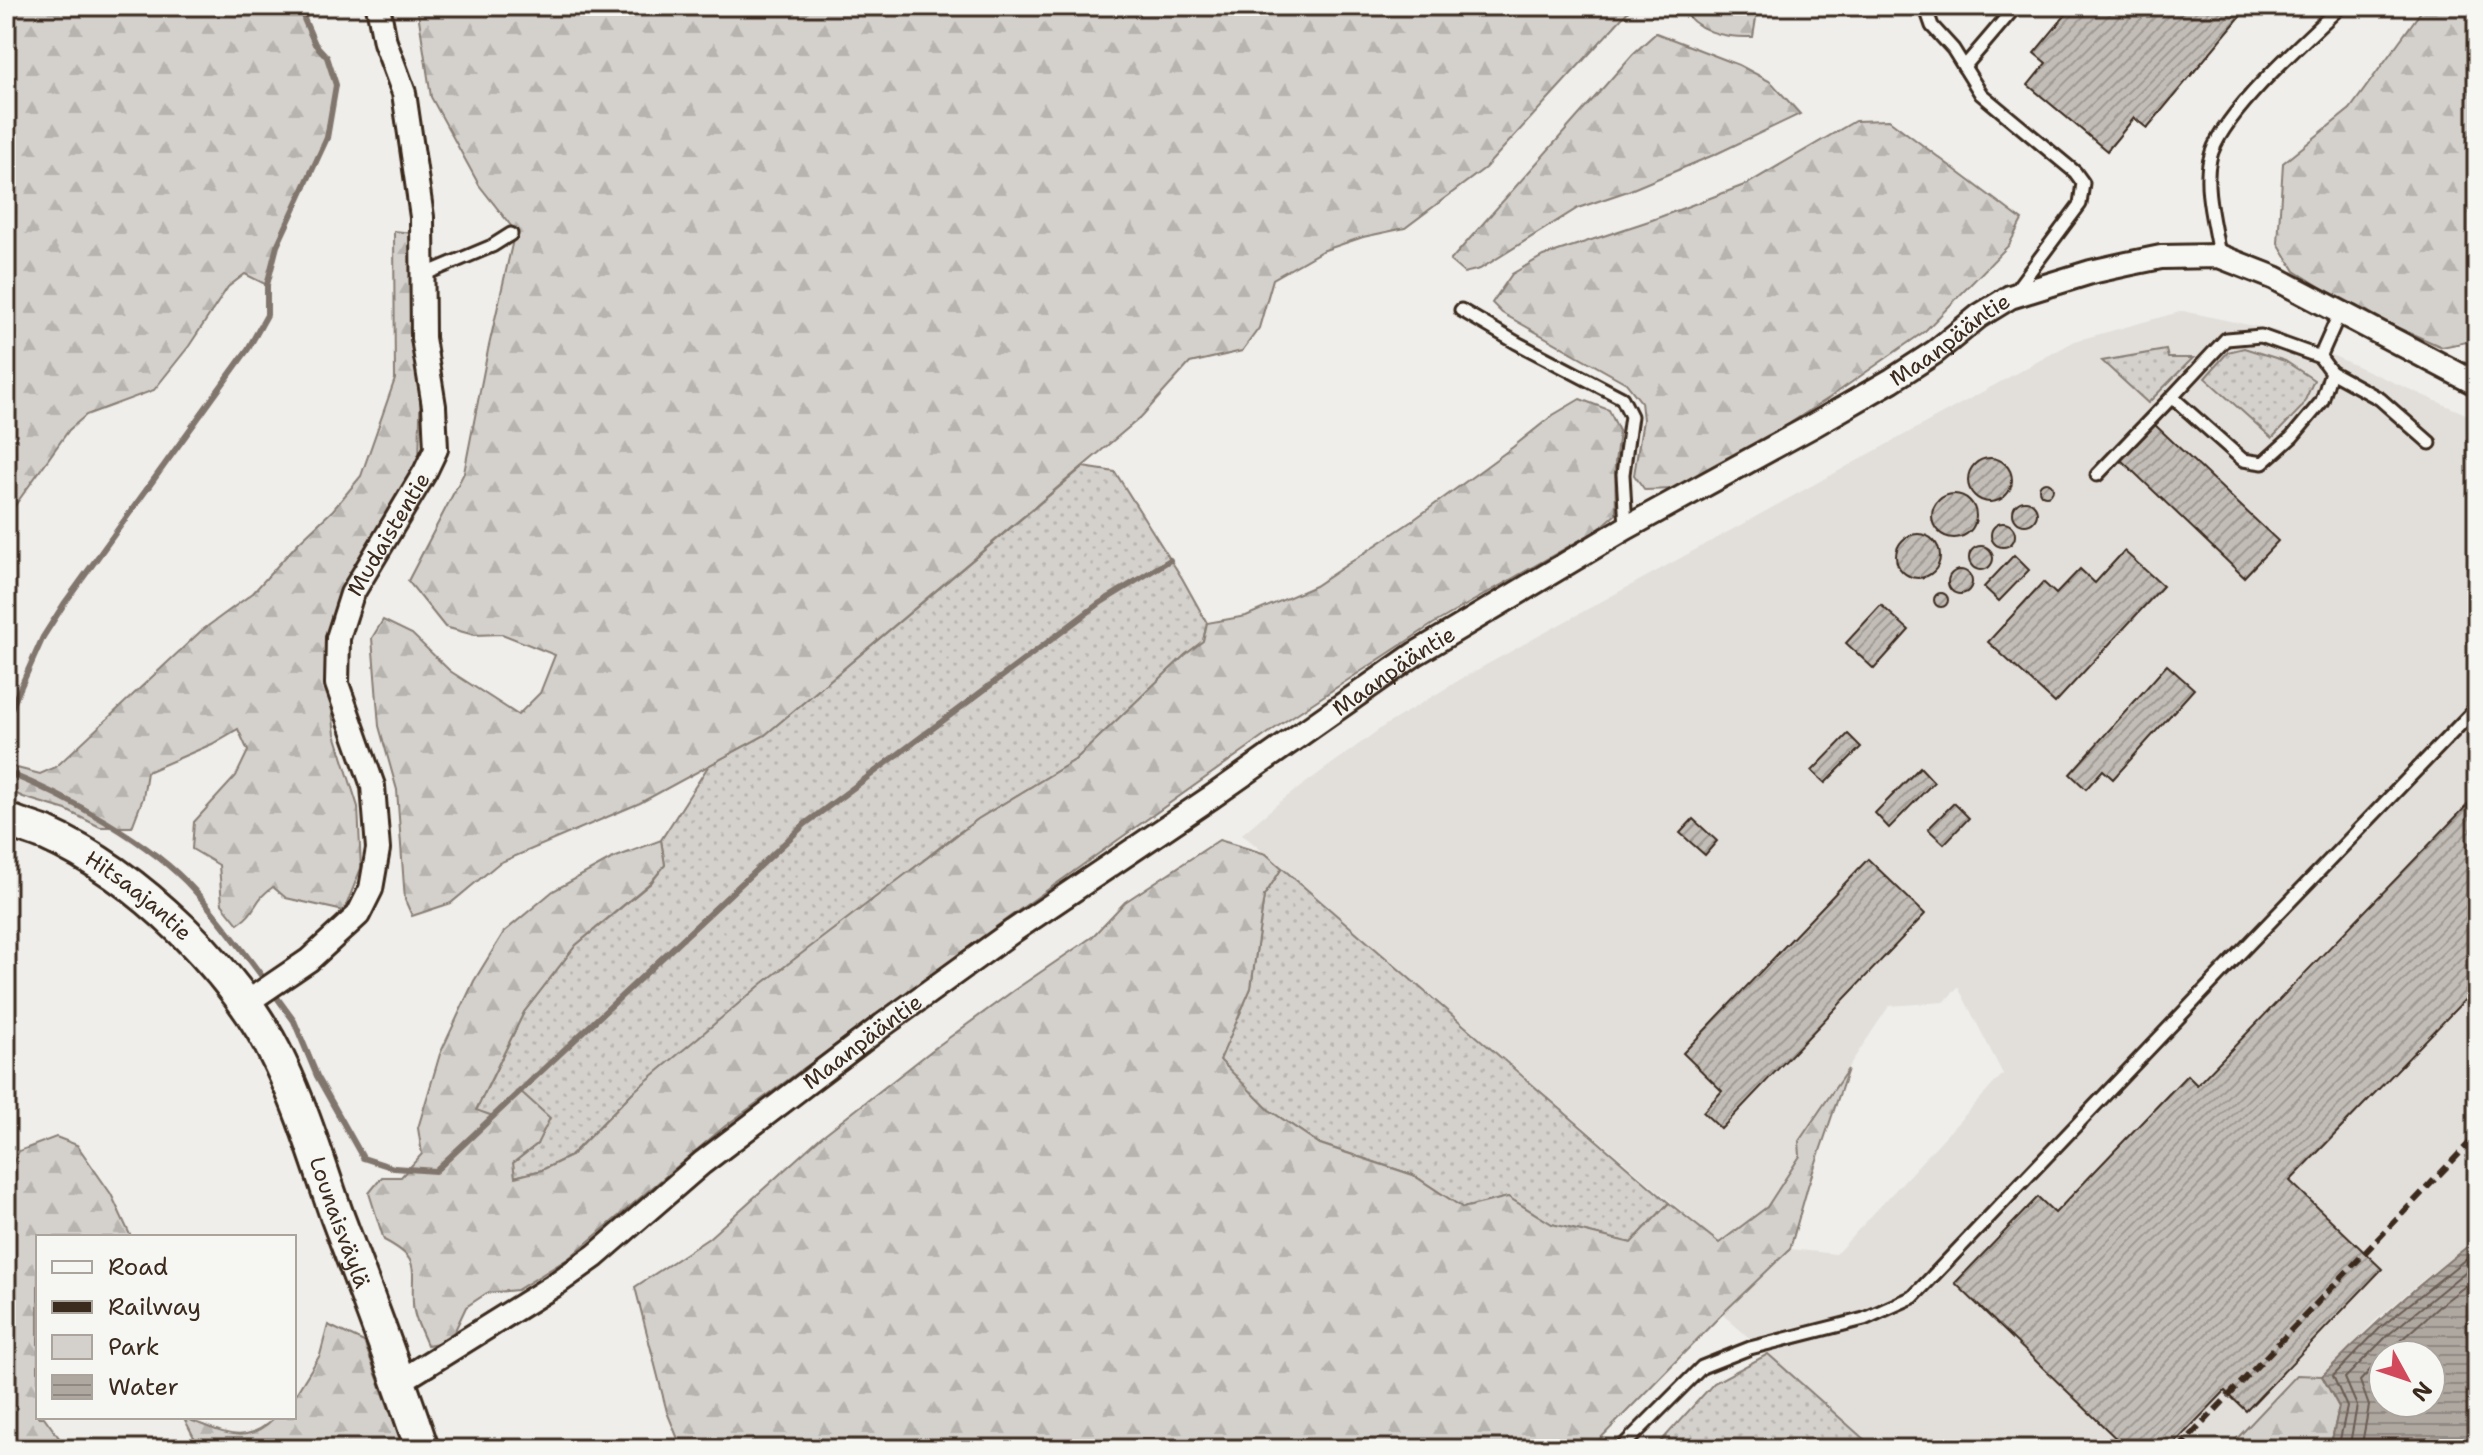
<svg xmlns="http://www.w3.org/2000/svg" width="2483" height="1455" viewBox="0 0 2483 1455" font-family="'Shantell Sans',sans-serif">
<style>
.built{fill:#e2dfdb}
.green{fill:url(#green-dots);stroke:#887e75;stroke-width:2}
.forest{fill:url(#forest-firs);stroke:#887e75;stroke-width:2}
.water{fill:url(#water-rules);stroke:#81766d;stroke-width:2;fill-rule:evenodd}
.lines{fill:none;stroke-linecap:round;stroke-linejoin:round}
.shore{stroke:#695c52;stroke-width:2}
.stream{stroke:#81766d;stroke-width:6}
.building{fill:url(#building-hatch);stroke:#3b2a1e;stroke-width:2}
.lane-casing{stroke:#3b2a1e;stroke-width:17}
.street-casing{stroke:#3b2a1e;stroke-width:28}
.secondary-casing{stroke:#3b2a1e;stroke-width:38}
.lane{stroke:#f6f6f2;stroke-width:11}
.street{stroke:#f6f6f2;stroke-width:22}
.secondary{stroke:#f6f6f2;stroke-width:32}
.rail{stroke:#3b2a1e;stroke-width:6;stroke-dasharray:12 6;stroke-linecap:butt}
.labels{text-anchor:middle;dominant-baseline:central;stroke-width:6;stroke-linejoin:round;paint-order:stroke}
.street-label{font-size:22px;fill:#3b2a1e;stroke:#f6f6f2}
</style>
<defs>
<pattern id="green-dots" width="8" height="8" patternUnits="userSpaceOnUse" patternTransform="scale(2)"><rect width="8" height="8" fill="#d4d1cc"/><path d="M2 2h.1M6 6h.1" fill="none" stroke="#b7b4af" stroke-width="1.8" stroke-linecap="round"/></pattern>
<pattern id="forest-firs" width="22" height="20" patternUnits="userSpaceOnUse" patternTransform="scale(2)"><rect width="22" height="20" fill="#d4d1cc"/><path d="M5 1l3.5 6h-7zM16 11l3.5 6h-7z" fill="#b7b4af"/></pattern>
<pattern id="water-rules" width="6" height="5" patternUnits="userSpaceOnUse" patternTransform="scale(2)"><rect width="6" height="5" fill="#afa8a1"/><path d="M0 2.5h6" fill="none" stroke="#908983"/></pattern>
<pattern id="building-hatch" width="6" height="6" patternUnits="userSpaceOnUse" patternTransform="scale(2)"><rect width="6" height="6" fill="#c2bdb7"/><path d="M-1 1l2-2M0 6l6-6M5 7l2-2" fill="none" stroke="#9f9a94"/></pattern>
</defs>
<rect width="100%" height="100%" fill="#efeeea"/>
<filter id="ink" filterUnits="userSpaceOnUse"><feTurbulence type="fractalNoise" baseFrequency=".0125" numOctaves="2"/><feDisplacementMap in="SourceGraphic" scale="16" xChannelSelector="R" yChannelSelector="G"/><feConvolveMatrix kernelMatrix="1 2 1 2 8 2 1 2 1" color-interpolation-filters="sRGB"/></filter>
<g filter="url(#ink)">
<path class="built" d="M2183,311L2277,331L2477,419V1239L2423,1280L2375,1321L2322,1376L2297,1375L2227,1449H1875L1722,1314L1790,1249L1836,1254L2003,1074L1958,987L1944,1002L1889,1006L1799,1141L1800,1156L1767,1207L1719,1243L1242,834L1281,801L1384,726L1466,676L2075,341Z"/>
<g class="green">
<path d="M2244,348L2285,361L2314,380L2302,407L2272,438L2205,378L2228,352Z"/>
<path d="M2166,350L2168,358H2193L2148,403L2102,361Z"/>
<path d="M1083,467L1115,472L1182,578L1207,623L1203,641L1185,655L1075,760L978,819L954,836L632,1093L570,1156L542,1170L514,1177L513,1163L537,1144L492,1116L476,1111L524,1012L576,945L651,883L665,865L661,840L709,765L765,735Z"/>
<path d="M1282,868L1669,1203L1631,1243L1551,1224L1508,1197L1463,1208L1413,1175L1320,1144L1269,1110L1219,1060L1251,988L1264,896Z"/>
<path d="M1768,1354L1875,1449H1654L1714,1383Z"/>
</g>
<g class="forest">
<path d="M6,6H307C298,40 338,55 335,89C331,146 300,191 278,243C273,256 271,271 267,285L245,274L228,287L189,346L154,390L86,415L69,430L6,518Z"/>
<path d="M417,6H1633L1485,168L1405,228L1363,237L1322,251L1273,279L1259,328L1242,351L1190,363L1141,417L765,735L640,803L499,863L451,903L412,916L405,900L397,790L379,726L372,638L383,620L412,634L450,671L518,715L540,693L555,655L502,634L474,635L445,627L408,581L464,473L488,350L515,231L479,185L431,97Z"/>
<path d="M1680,6H1758L1753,37C1723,38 1696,32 1680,6Z"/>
<path d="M2425,6H2477V340L2442,347L2357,310L2295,271L2278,243L2283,163L2350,109Z"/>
<path d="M1656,33L1739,65L1771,82L1800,114L1716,154L1628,191L1578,208L1480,269L1464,273L1450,261L1633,54Z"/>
<path d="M1889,120L2022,220L2009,245L1925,331L1829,398L1730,462L1674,489L1645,490L1634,475L1643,420L1641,402L1626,383L1502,313L1492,303L1512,274L1543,256L1652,220L1747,184L1855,121Z"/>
<path d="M394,231L412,233L421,362L419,468L327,673L335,734L358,807L361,868L344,911L286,898L273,887C253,900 258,911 238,924L222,904L219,865L192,849L194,822L236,776L248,751L238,729L212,744L147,772L143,798L132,827H100L66,810L23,797L6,789V770L9,766L40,774L56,767L201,631L253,593L298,543L333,510L361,476L395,379Z"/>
<path d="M1580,399L1609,410L1619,431L1615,463L1616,514L1599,529L1433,624L1284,722L1008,918L724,1127L569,1258L517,1290L487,1293L466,1307L450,1341L427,1345C422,1332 413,1317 413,1303C411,1267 422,1260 384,1240L369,1193L382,1177H401L422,1154L418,1128L440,1054L474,981L504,932L553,891L611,859L661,840L665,865L651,882L576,945L524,1012L476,1110L493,1116L519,1090L550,1118L537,1144L513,1163L515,1177L542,1170L571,1156L632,1093L763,983L978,819L1075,760L1185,655L1203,641L1207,623L1246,616L1315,586L1412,521L1513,447L1553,415Z"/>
<path d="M1219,840L1266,854L1282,868L1264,896L1251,988L1220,1060L1269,1110L1320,1144L1413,1175L1463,1208L1508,1197L1552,1224L1631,1243L1669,1203L1719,1243L1767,1207L1800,1156L1799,1141L1848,1069L1808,1186L1790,1249L1722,1314L1590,1449H682L667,1412L635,1287L709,1238L821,1137L935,1048L1013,991L1092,937L1125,902Z"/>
<path d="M56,1137L77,1145L111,1194L131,1237H38V1417H44L62,1442L57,1449H6V1177L19,1151Z"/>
<path d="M328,1325L364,1342L404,1449H200L184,1418C220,1430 244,1449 275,1417H294V1397L320,1355Z"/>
<path d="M2297,1375L2322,1376L2339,1407L2330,1449H2227Z"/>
</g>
<path class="water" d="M2477,1239V1449H2330L2339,1407L2322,1376C2371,1326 2421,1282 2477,1239ZM2383,1355H2431V1403H2383Z"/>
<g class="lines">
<g class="shore">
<path d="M2384,1355L2442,1304L2477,1277"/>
<path d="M2338,1449L2347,1407L2333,1376L2381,1327L2477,1250"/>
<path d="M2349,1449L2357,1406L2345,1378L2388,1335L2477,1262"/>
<path d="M2361,1449L2369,1406L2360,1381L2383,1356"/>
</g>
<g class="stream">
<path d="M6,720L43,637L64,604L248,349L267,315V285L277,246L327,138L336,85L327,57L315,44L304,19L307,6"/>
<path d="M6,772C66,796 151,842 194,890C220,919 243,951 267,983"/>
<path d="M273,992L294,1021L317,1076L363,1158L394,1168L435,1171L805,824L1100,603L1170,560"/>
</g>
</g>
<g class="building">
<path d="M2073,6H2249L2147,128L2134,118L2107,151L2028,85L2046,63L2034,53Z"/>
<path d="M2153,423L2278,541L2244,577L2119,458Z"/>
<circle cx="1990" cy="480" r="22"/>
<circle cx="2046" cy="489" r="7"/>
<circle cx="1954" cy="516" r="22"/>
<circle cx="2025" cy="513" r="12"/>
<circle cx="2003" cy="535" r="12"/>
<circle cx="1918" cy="556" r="22"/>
<circle cx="1981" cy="558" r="12"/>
<path d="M2124,551L2163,586L2055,703L1988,642L2043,582L2056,594L2080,569L2095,583Z"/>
<path d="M2014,555L2029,570L1999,601L1984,587Z"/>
<circle cx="1960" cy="582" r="12"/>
<circle cx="1941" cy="600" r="7"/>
<path d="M1881,605L1909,630L1874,669L1846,643Z"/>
<path d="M2167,665L2194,689L2113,779L2103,770L2086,789L2070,774Z"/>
<path d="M1848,734L1861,747L1825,783L1812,771Z"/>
<path d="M1920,767L1934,782L1889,828L1875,813Z"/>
<path d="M2477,795V987L2290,1181L2382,1269L2246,1411L2225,1391L2169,1449H2127L1955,1283L2038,1197L2055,1213L2187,1075L2197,1085Z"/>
<path d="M1954,803L1969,818L1944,844L1928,829Z"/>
<path d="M1693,819L1717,841L1705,855L1680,833Z"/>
<path d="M1868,859L1925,914L1721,1129L1703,1112L1722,1091L1683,1053Z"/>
</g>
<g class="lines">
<defs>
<g id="lane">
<path d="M1925,6L1932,26L1953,49L1981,94L2075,172L2083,183L2080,204L2013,294"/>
<path d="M1964,67L2016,6"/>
<path d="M2219,256C2215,227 2203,188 2210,159C2219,115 2307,39 2341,6"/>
<path d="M423,275L492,246L511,234"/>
<path d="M1461,310L1517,343L1622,398L1631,416L1623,474L1626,527"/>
<path d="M2320,357L2261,336L2226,339L2172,397L2243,460L2263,463L2292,437L2322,401L2331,372L2320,357L2340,312"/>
<path d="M2331,372L2380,399L2430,443"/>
<path d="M2097,475L2172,397"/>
<path d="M1620,1449L1702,1367L1750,1348L1864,1319L1913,1297L2219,975L2477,707"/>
</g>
<g id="street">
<path id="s1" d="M246,1003L309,960L358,915L371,889L378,849L373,786L337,684L338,638L352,594L425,472L436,449L434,406L423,338L422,217L404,93L385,42L378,6"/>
<path id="s2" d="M399,1382L553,1286L595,1256L702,1163L883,1025L1013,931L1213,796L1415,654L1626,528L1814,425L1892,380L1935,352L1979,316L2010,297L2091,272L2127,264L2161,257L2219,256L2275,278L2477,384"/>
</g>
<g id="secondary">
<path id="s3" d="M6,820C19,825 33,829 46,834C138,875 238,972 280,1063C303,1111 319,1165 337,1216C366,1293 396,1370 422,1449"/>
</g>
</defs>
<use href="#lane" class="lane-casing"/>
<use href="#street" class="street-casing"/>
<use href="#secondary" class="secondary-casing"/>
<use href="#lane" class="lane"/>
<use href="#street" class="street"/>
<use href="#secondary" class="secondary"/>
<path class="rail" d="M2178,1449L2477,1135"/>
</g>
</g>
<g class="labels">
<g class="street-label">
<text stroke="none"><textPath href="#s2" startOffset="1872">Maanpääntie</textPath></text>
<text stroke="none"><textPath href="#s1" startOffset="546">Mudaistentie</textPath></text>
<text stroke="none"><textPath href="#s2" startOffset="1224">Maanpääntie</textPath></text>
<text stroke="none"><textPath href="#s3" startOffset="154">Hitsaajantie</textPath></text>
<text stroke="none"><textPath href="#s2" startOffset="576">Maanpääntie</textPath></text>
<text stroke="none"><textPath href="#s3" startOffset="546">Lounaisväylä</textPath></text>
</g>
</g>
<rect width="2483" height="1455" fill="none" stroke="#f6f6f2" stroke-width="32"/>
<rect x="16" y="16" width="2451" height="1423" fill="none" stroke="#3b2a1e" stroke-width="3" filter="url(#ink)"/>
<rect x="36" y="1235" width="260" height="184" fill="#f6f6f2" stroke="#aba49d" stroke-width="2"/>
<rect x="52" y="1261" width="40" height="12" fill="#f6f6f2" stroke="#aba49d" stroke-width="2"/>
<text x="108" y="1275" font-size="24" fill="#3b2a1e">Road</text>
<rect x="52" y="1301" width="40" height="12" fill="#3b2a1e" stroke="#aba49d" stroke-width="2"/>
<text x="108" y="1315" font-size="24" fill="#3b2a1e">Railway</text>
<rect x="52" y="1335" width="40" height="24" fill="#d4d1cc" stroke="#aba49d" stroke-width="2"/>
<text x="108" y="1355" font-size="24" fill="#3b2a1e">Park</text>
<rect x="52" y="1375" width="40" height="24" fill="url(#water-rules)" stroke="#aba49d" stroke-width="2"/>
<text x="108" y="1395" font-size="24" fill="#3b2a1e">Water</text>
<g transform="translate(2407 1379) rotate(130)"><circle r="38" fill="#f6f6f2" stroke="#aba49d" stroke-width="2"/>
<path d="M0-6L14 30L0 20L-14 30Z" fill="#d1495b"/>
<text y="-12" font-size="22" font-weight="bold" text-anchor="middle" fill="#3b2a1e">N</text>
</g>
</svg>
